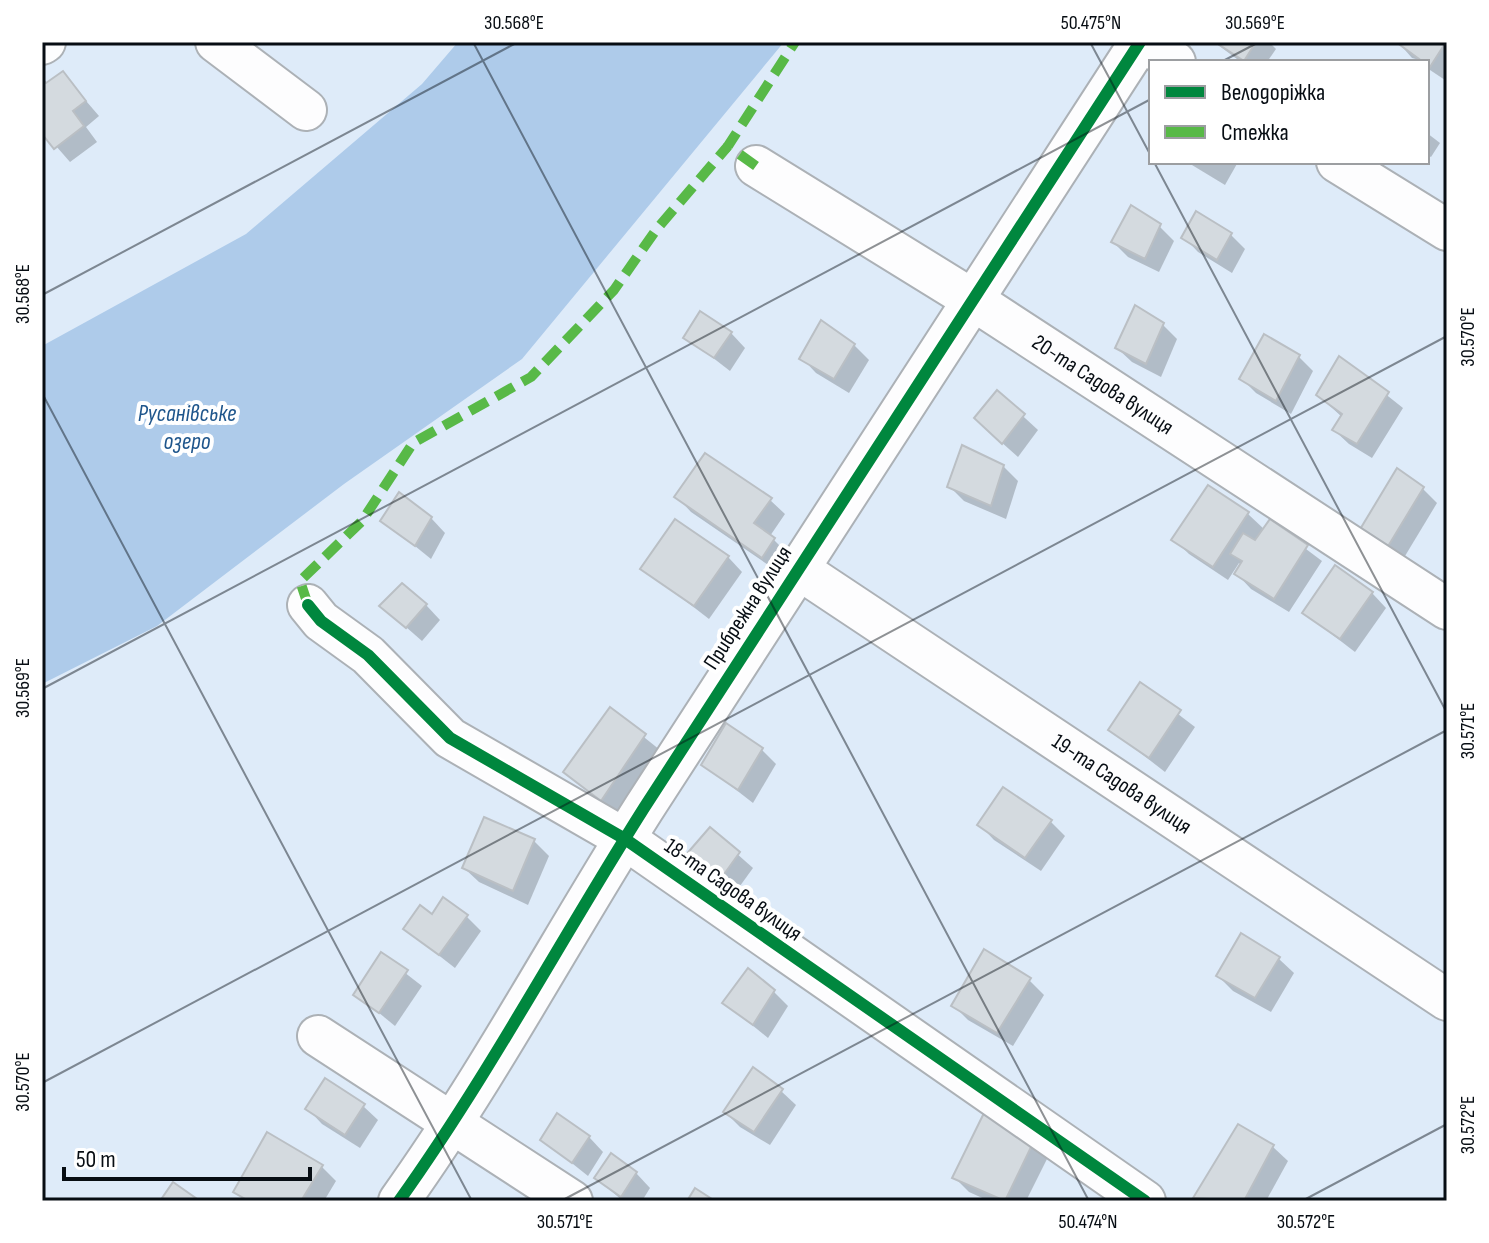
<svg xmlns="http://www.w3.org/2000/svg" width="1489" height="1243" viewBox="0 0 1489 1243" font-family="'Sofia Sans Condensed',sans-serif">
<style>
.green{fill:#deebf9;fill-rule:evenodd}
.water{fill:#aecbea}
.shadow{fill:#0003}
.building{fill:#d4dadf;stroke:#babfc4;stroke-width:2}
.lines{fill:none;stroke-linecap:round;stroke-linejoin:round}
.minor-casing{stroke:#acb1b6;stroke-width:44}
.minor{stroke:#fdfdfe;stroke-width:40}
.quiet{stroke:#58b947;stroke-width:10;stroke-dasharray:20 10;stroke-linecap:butt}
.cycleway-casing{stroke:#fff;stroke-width:17}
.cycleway{stroke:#00873e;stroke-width:12}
.ticks{fill:none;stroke:#070d13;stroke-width:2;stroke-opacity:0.45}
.labels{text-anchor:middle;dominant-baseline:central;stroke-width:8;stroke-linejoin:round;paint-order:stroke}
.street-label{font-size:22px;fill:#070d13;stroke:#fff}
.water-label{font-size:24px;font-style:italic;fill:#1f568c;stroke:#fff}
.neatline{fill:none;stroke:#070d13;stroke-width:3}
.ticks-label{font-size:20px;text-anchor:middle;fill:#070d13}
</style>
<rect width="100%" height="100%" fill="#f0f4f8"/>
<path class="green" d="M42,42H1447V1201H42ZM1151,62H1427V162H1151Z"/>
<path class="water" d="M458,42H784L522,359L344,484L157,626L42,684V346L246,234L422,84Z"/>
<g class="shadow">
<path d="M1214,42H1269L1276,49L1267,62H1241Z"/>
<path d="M1398,42H1447L1445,80L1427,68V62L1412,58Z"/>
<path d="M62,73L99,116L86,127L97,142L70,162L42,130V81L47,85Z"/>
<path d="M1427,133L1440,143L1431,157L1427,155Z"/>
<path d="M1187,162H1238L1225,185Z"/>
<path d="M1159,226L1174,241L1159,272L1128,257L1113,242Z"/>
<path d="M1231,235L1245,249L1232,273L1198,252L1184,237Z"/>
<path d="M1162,324L1177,339L1161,377L1132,362L1117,348Z"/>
<path d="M731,333L745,348L730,371L686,337Z"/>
<path d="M854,345L869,360L849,393L816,373L802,358Z"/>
<path d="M1298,356L1313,371L1291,414L1256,393L1241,378Z"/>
<path d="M1340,358L1403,408L1372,458L1349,444L1334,430L1342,417L1318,395Z"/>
<path d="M998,393L1038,430L1018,457L991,433Z"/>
<path d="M1003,466L1018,481L1006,519L964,501L949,486Z"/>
<path d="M1209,487L1248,514L1265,530L1270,522L1322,561L1289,612L1251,589L1237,574L1242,565L1239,563L1228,580L1189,554L1174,539Z"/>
<path d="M1422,488L1437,503L1402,561L1377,545Z"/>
<path d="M677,497L770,500L785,514L770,536L788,554L777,571L691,512Z"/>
<path d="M431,518L445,533L431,559L383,520Z"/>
<path d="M728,557L742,572L709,619L643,568Z"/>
<path d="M1372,593L1386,608L1355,652L1304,613Z"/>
<path d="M426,605L440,620L422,641L382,606Z"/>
<path d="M1140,685L1195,727L1165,772L1111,730Z"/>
<path d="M610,710L660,750L617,814L566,772Z"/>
<path d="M762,750L776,764L753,803L704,765Z"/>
<path d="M1050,821L1065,836L1041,871L994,840L980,825Z"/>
<path d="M710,830L753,868L732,897L701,871Z"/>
<path d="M534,841L549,856L528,905L479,882L464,868Z"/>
<path d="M432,916H466L481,931L455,968L405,929Z"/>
<path d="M1242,936L1279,959L1294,973L1271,1012L1233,991L1218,976Z"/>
<path d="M382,955L422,986L395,1026L356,994Z"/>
<path d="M1029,980L1044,995L1013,1046L968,1020L953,1005Z"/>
<path d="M773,991L788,1006L768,1038L725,1003Z"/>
<path d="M781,1091L796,1105L770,1145L740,1127L725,1112Z"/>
<path d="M363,1106L378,1120L360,1148L322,1124L308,1109Z"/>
<path d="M1239,1127L1273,1147L1288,1161L1266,1201H1198L1195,1198Z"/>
<path d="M589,1137L603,1152L588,1176L543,1140Z"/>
<path d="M1032,1144L1047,1159L1026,1201H989L969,1192L954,1177Z"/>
<path d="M321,1166L336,1181L324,1201H245L235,1191Z"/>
<path d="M636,1173L650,1188L642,1201H623L596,1178Z"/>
</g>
<g class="building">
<path d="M1215,42H1256L1244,61Z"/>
<path d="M1396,42H1446L1430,67Z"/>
<path d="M63,71L86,101L73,111L84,126L54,149L42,134V78L46,83Z"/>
<path d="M1131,205L1161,224L1145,259L1111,242Z"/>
<path d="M1196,211L1232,233L1217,260L1181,238Z"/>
<path d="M1135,305L1164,323L1146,364L1115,348Z"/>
<path d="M700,311L732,332L714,358L683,338Z"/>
<path d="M821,320L855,344L834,379L799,359Z"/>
<path d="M1264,334L1300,355L1276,401L1239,379Z"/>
<path d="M1339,356L1389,392L1357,444L1332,430L1342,414L1316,395Z"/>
<path d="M997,390L1025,414L1002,444L974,418Z"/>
<path d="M962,445L1004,465L991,506L947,487Z"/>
<path d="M705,453L772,498L754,523L775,538L762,558L674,497Z"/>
<path d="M1397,468L1424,487L1387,548L1359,531Z"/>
<path d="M1208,485L1249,512L1213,567L1171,540Z"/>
<path d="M399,492L432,517L415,546L380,521Z"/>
<path d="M675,519L729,556L694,606L640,569Z"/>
<path d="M1270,519L1308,545L1274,599L1234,574L1242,561L1230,554L1243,533L1255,540Z"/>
<path d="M1335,565L1373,592L1340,639L1302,613Z"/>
<path d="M402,583L427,604L406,628L379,606Z"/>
<path d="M1140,682L1181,710L1149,758L1108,730Z"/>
<path d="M610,707L646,734L601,801L563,772Z"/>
<path d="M726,723L763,748L738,790L701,765Z"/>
<path d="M1003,787L1052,820L1025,858L977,825Z"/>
<path d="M484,817L535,839L513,891L462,868Z"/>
<path d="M710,827L740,852L717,884L684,857Z"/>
<path d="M443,897L468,915L439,955L403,929L420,905L432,914Z"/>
<path d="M1241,933L1280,957L1255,998L1216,976Z"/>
<path d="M984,949L1031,978L997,1033L951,1006Z"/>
<path d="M381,952L408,970L379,1013L353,995Z"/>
<path d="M748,968L775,990L753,1025L722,1003Z"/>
<path d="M753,1067L783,1089L754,1132L723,1112Z"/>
<path d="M325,1078L365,1104L345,1135L305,1109Z"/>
<path d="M557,1113L590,1136L572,1163L540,1140Z"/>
<path d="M984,1113L1033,1143L1005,1201L952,1178Z"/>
<path d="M1238,1124L1274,1145L1244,1201L1193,1198Z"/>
<path d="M267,1132L323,1165L301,1201H249L233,1192Z"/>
<path d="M611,1153L637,1172L621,1197L594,1178Z"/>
<path d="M173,1182L200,1201H160Z"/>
<path d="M695,1188L715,1201H687Z"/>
</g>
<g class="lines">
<defs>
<g id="minor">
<path d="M216,42L306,110"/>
<path d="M1143,42L1175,62"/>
<path d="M42,44L45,42"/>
<path d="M1337,162L1447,230"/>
<path id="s1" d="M756,166L973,300L1447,609"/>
<path id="s2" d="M797,568L1447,1000"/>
<path d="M308,605L321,621L368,655L450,738L625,839L1145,1201"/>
<path d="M318,1036L572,1201"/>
<path d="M399,1201C489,1075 561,939 644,808C808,551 975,297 1140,42"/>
</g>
</defs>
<use href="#minor" class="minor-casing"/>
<use href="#minor" class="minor"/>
<g class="quiet">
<path d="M756,166L728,146L795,42"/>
<path d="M308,605L300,581L362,521L413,443L531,377L614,290L656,230L728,146"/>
</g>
<defs>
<g id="cycleway">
<path d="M308,605L321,621L368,655L450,738L625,839L1145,1201"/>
<path d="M399,1201C489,1075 561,939 644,808C808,551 975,297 1140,42"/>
</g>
</defs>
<use href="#cycleway" class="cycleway-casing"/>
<use href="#cycleway" class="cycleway"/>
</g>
<path class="ticks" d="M473,42L1089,1201M1090,42L1151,156M1221,62L1259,42M1154,162L1447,713M42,295L518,42M42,393L472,1201M42,689L1151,99M42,1083L1447,336M561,1201L1447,730M1302,1201L1447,1124"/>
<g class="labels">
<g class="street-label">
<text stroke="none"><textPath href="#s1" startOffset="410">20-та Садова вулиця</textPath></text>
<text transform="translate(748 608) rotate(-57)">Прибрежна вулиця</text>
<text stroke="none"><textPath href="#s2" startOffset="390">19-та Садова вулиця</textPath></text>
<text transform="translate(733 890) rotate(35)">18-та Садова вулиця</text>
</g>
<g class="water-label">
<text x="187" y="413">Русанівське<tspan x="187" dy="28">озеро</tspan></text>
</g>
</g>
<rect width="1489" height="1243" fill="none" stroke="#ffffff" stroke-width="88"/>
<rect x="1149" y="60" width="280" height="104" fill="#ffffff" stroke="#9c9ea1" stroke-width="2"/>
<rect x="1165" y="86" width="40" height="12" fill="#00873e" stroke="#9c9ea1" stroke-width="2"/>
<text x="1221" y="100" font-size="24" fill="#070d13">Велодоріжка</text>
<rect x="1165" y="126" width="40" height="12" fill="#58b947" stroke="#9c9ea1" stroke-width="2"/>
<text x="1221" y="140" font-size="24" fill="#070d13">Стежка</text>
<path d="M64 1167v12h246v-12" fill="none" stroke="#070d13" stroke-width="4"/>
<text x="76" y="1167" font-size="24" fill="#070d13" stroke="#ffffff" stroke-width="6" paint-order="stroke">50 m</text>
<rect x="44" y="44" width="1401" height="1155" class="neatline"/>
<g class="ticks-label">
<text x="514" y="29">30.568°E</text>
<text x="1091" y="29">50.475°N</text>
<text x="1255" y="29">30.569°E</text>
<text transform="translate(22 294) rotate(-90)" y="7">30.568°E</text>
<text transform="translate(1467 337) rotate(-90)" y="7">30.570°E</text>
<text transform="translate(22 688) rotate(-90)" y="7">30.569°E</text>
<text transform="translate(1467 731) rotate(-90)" y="7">30.571°E</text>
<text transform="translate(22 1082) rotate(-90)" y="7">30.570°E</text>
<text transform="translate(1467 1125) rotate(-90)" y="7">30.572°E</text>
<text x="565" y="1228">30.571°E</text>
<text x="1088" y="1228">50.474°N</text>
<text x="1306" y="1228">30.572°E</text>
</g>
</svg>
